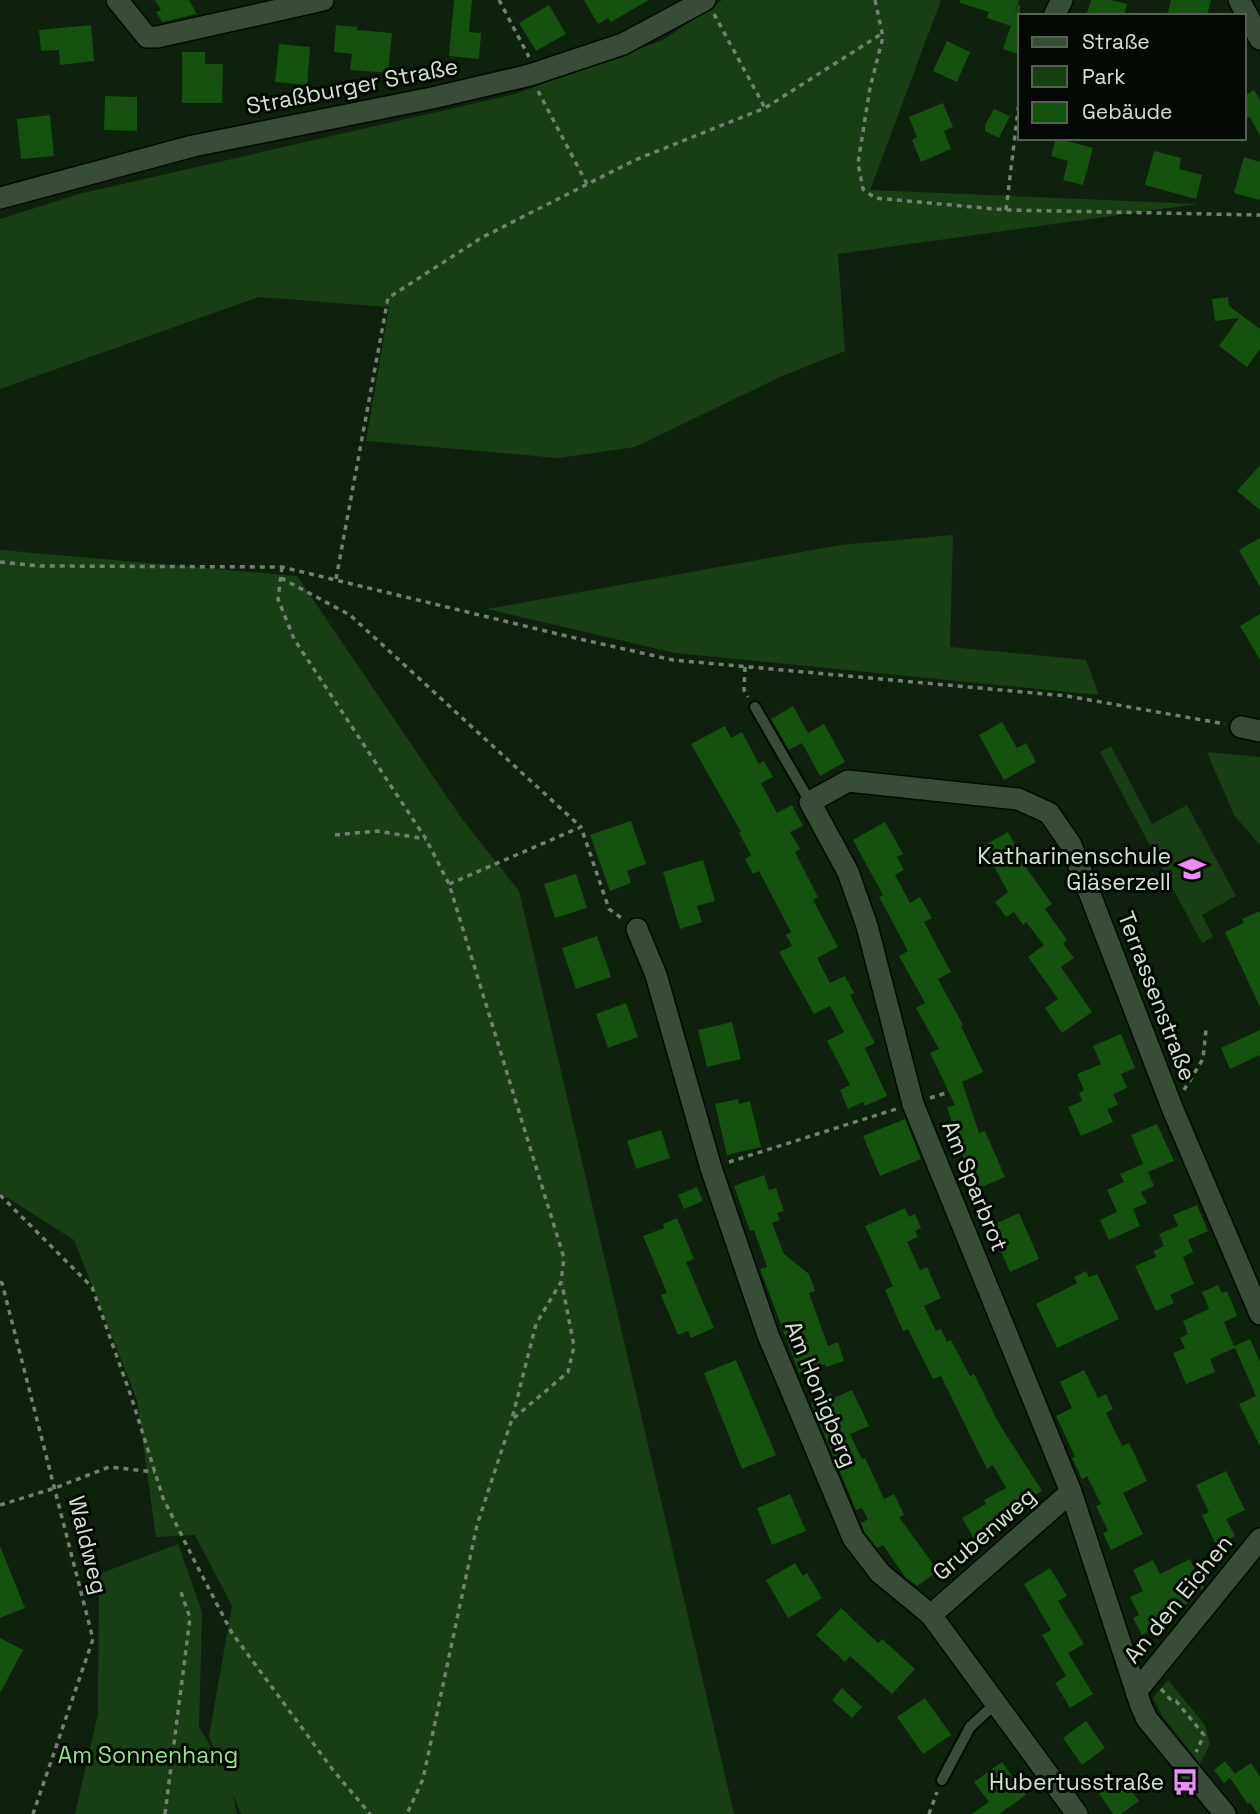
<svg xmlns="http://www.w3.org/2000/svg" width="1260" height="1814" viewBox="0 0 1260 1814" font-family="'Space Grotesk',sans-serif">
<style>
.green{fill:#183f14}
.building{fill:#15510f}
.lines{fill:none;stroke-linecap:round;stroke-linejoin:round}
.lane-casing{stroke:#000a00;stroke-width:14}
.street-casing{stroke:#000a00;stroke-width:24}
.path{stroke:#728270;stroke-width:3.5;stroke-dasharray:5 5;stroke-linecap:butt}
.lane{stroke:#384d36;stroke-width:10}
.street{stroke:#384d36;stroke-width:21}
.labels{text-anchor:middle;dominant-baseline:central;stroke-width:6;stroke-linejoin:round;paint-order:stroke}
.street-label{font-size:23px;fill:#d5e1d3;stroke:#030802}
.poi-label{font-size:23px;fill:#d5e1d3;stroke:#030802;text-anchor:end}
.park-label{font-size:23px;fill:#94e48a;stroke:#030802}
</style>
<rect width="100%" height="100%" fill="#0e210c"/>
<g class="green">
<path d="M722,0H941L870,190L1198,204L838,254L845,351L780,377L635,447L558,458L366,441L389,307L259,297L0,389V219L79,194L515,94L663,40Z"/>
<path d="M953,535L950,647L1086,660L1099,695L675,653L487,609L840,545Z"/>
<path d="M0,550L297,576L462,819L519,891L734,1814H241L232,1792L237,1814H75L98,1714L99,1574L178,1544L202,1612L199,1727L217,1757L209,1736L232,1606L195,1535L156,1537L137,1400L74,1240L0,1193Z"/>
<path d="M1111,746L1152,824L1187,805L1236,896L1202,915L1213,937L1202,943L1100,752Z"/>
<path d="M1207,752L1260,757V845L1234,815Z"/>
<path d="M1168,1680L1205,1725L1210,1744L1200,1764L1163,1717L1153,1698Z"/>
</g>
<g class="building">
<path d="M155,0H189L197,14L162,22L156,12L161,10Z"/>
<path d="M454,0H472L469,32L481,33L479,59L449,56Z"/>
<path d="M584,0H649L611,22L608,18L598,24Z"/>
<path d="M960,0H1019L1011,26L987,18L989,12L960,3Z"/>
<path d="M1091,0H1111L1127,4L1124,16H1086Z"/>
<path d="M1171,0H1211L1207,16H1167Z"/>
<path d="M1018,4L1020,5V55L1003,49Z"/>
<path d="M549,5L566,34L536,51L519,23Z"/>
<path d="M91,25L94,61L60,65L59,50L41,51L39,30Z"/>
<path d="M336,25L357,27V30L392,33L388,73L350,70L352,54L334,52Z"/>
<path d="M947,41L970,52L957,82L933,71Z"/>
<path d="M279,44L310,47L307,85L275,82Z"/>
<path d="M182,52H205V64H223L222,103H182Z"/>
<path d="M1254,90L1260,100V136L1250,117L1244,120V96Z"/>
<path d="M105,96L137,97V131L104,130Z"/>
<path d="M943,103L953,127L944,131L951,149L921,162L912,140L917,137L909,117Z"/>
<path d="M994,109L1010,116L999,138L985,131V125Z"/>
<path d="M50,115L54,156L21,159L17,119Z"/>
<path d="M1056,138L1093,148L1083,185L1063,180L1068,161L1051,156Z"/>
<path d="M1154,151L1181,158L1179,169L1202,175L1196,199L1145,185Z"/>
<path d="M1244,157L1260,162V200L1234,193Z"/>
<path d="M1228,297L1229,306L1260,329V349L1247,367L1219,346L1239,318L1215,321L1212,299Z"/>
<path d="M1260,465V510L1237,491Z"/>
<path d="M1260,538V587L1239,550Z"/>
<path d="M1260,614V660L1240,626Z"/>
<path d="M793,706L808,733L824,724L845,762L820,776L802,743L789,750L771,719Z"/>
<path d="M1002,722L1017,748L1026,743L1036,762L1004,780L979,735Z"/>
<path d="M725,726L731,738L742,732L759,764L764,761L773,777L761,783L777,813L792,805L803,826L790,832L800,849L795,852L818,897L813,900L838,947L817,958L830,983L845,976L854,993L850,995L875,1043L865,1048L887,1096L865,1106L863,1102L848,1109L840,1090L850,1085L827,1041L844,1032L830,1006L814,1014L779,952L792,946L786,935L791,932L759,871L753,874L745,859L751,855L739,833L741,832L691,744Z"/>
<path d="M631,821L646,864L627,871L631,883L610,891L590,835Z"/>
<path d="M885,822L903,854L897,857L904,870L895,875L910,903L920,897L932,918L924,922L951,972L938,979L963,1025L961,1026L983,1072L962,1082L979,1133L985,1131L1005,1177L977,1189L957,1143L958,1142L947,1107L955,1105L930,1053L939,1049L916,1008L925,1003L899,956L908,951L879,897L883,895L853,840Z"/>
<path d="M1008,832L1022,858L1020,859L1052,904L1045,909L1067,940L1063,943L1074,958L1061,967L1092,1012L1062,1033L1045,1008L1058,999L1028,957L1044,945L1026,922L1023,925L1014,912L1006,917L995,902L1008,892L983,846Z"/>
<path d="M703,860L715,901L697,906L702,922L680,929L663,872Z"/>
<path d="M576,874L587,908L555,918L544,884Z"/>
<path d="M1260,911V1007L1225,932L1244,923L1242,919Z"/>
<path d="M597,936L611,977L576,989L562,948Z"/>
<path d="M626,1003L638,1037L608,1048L596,1014Z"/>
<path d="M732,1022L741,1059L707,1067L698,1030Z"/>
<path d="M1260,1030V1055L1230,1069L1221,1048Z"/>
<path d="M1121,1034L1135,1068L1121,1074L1127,1088L1113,1094L1118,1105L1107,1109L1113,1122L1081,1136L1068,1107L1082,1101L1079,1093L1084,1090L1077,1074L1101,1064L1093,1046Z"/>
<path d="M738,1099L739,1104L750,1101L761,1147L727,1155L715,1104Z"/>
<path d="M905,1119L921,1159L880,1176L863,1136Z"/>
<path d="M1157,1124L1174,1161L1148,1172L1154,1186L1141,1192L1147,1203L1133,1209L1140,1226L1109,1240L1100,1220L1117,1212L1107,1190L1124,1182L1120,1174L1143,1164L1131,1135Z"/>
<path d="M661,1130L670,1158L636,1169L627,1141Z"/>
<path d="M764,1175L769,1190L776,1188L784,1211L777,1213L780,1220L772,1223L784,1254L809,1274L815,1291L809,1293L828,1346L838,1342L844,1361L826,1367L825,1364L799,1373L760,1269L767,1267L754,1230L750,1231L734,1186Z"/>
<path d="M697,1187L703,1201L684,1209L678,1195Z"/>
<path d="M1197,1205L1208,1231L1188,1240L1193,1252L1183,1257L1194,1284L1170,1295L1174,1303L1156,1311L1135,1266L1156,1257L1154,1251L1164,1246L1159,1234L1178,1226L1173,1215Z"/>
<path d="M905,1208L909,1217L915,1214L921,1228L915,1231L918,1237L907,1242L920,1270L927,1267L941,1298L924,1306L936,1331L941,1329L947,1342L951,1340L970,1376L974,1374L998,1422L1042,1491L1017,1505L1021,1513L1000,1525L1003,1532L978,1546L962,1518L986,1504L984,1500L1006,1488L993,1465L987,1469L941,1376L933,1379L908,1329L903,1331L885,1290L893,1286L865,1226Z"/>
<path d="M1019,1213L1039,1259L1010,1272L990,1226Z"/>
<path d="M677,1218L694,1259L686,1262L714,1328L691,1338L688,1331L678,1335L661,1295L667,1293L643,1236L664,1228L663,1224Z"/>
<path d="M1086,1271L1089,1277L1097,1274L1119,1319L1057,1348L1036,1304L1077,1283L1074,1277Z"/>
<path d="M1218,1285L1222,1293L1227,1291L1237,1316L1224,1322L1234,1346L1250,1339L1260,1362V1446L1239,1404L1256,1396L1235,1348L1210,1359L1215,1372L1186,1384L1173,1353L1185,1348L1180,1338L1188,1334L1183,1321L1209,1309L1202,1292Z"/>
<path d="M736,1360L776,1455L742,1469L704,1373Z"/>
<path d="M1084,1370L1098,1398L1106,1394L1113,1409L1106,1413L1122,1446L1129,1443L1147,1481L1123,1493L1143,1534L1111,1550L1103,1533L1108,1531L1096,1506L1101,1504L1087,1476L1082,1479L1072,1458L1075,1457L1056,1416L1072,1408L1060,1382Z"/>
<path d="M852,1390L869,1426L850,1434L862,1459L865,1458L884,1499L894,1494L904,1515L899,1517L938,1571L917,1586L906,1578L883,1545L877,1548L864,1531L861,1523L868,1519L862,1508L856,1510L811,1403L831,1393L834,1398Z"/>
<path d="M1226,1471L1245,1510L1226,1519L1235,1536L1216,1545L1202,1515L1209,1512L1196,1485Z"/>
<path d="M790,1494L806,1531L772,1545L757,1508Z"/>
<path d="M0,1546L25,1608L0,1618Z"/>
<path d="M1190,1559L1204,1588L1190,1597L1192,1601L1166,1614L1170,1622L1142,1635L1133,1618L1139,1615L1130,1597L1143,1591L1133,1570L1153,1560L1160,1574Z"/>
<path d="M795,1563L803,1576L807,1573L822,1598L788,1618L766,1580Z"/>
<path d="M1050,1568L1067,1596L1058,1601L1084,1644L1068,1653L1093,1694L1070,1708L1055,1683L1066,1676L1042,1635L1051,1630L1024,1584Z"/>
<path d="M841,1608L878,1643L882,1639L915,1669L892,1694L850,1656L845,1662L816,1635Z"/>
<path d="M0,1638L23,1650L0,1693Z"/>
<path d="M842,1688L862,1707L852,1718L832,1700Z"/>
<path d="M925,1698L951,1735L923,1754L897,1717Z"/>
<path d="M1086,1721L1105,1748L1082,1765L1063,1738Z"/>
<path d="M1225,1761L1235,1774L1233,1775L1251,1763L1260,1777V1814H1258L1250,1803L1248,1804L1230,1778L1224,1783L1214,1770Z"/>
<path d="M1002,1762L1026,1795L999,1814H972L989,1802L974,1782Z"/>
<path d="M1121,1776L1139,1801L1121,1814H1113L1098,1792Z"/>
</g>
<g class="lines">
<defs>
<g id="lane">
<path d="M755,707L810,802"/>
<path d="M942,1780L970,1727L995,1704"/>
</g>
<g id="street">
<path d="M117,0L147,37H157L323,0"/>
<path d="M1239,0L1260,39"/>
<path d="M1054,16L1062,0"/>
<path d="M0,198L193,146L432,98L530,75L623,44L705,0"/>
<path d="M1241,727L1260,731"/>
<path d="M637,929L656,975L711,1168L768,1335L853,1538L880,1573L931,1615L1077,1814"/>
<path d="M931,1615L1071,1492"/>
<path d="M1136,1692L1260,1539"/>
<path d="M1225,1814L1147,1719L1141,1706L1071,1492L913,1104L867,926L848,872L810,802L848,781L1018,799L1049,813L1071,845L1173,1110L1260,1314"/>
</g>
</defs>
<use href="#lane" class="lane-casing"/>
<use href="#street" class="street-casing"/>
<g class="path">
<path d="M499,0L529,57"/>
<path d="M875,0L883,37L870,88L858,163L863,189L875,198L1006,210L1260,215"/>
<path d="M714,14L765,108"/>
<path d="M538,91L587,184"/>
<path d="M1006,210L1020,94"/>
<path d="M0,562L40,566L282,567L562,635L673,660L1067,696L1225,724"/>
<path d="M282,567L278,599L294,639L426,839L449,884L564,1258L561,1282L536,1324L512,1419L477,1525L423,1779L407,1814"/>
<path d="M281,578L350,615L581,827"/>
<path d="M336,579L388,298L481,238L635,160L765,108L883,33"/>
<path d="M745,667L744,690L748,697"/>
<path d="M335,835L377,831L426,839"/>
<path d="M449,884L581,827L609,909L623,919"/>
<path d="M1184,1090L1203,1059L1206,1030"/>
<path d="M930,1098L949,1092"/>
<path d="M729,1162L896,1109"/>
<path d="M0,1195L92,1287L132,1399L163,1498L195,1562L232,1633L333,1770L370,1814"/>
<path d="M0,1282L2,1283L93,1639L33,1814"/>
<path d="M514,1418L568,1372L574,1346L562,1284"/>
<path d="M0,1505L55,1488L109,1467L155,1472"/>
<path d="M1161,1689L1172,1701H1176L1204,1735L1196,1752"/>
<path d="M165,1814L190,1618L181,1592"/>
<path d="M929,1814L937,1792"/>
</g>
<use href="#lane" class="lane"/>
<use href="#street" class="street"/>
</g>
<defs>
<symbol id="school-bare" viewBox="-9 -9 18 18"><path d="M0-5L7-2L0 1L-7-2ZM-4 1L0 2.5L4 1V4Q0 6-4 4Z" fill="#eb8dfb" stroke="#030802" stroke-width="2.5" paint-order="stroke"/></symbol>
<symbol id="bus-bare" viewBox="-9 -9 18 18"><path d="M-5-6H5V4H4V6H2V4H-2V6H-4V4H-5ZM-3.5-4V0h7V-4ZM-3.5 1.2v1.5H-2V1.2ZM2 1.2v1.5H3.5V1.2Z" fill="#eb8dfb" stroke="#030802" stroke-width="2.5" paint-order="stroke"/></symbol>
</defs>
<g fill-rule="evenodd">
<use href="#school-bare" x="1173" y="850" width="38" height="38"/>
<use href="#bus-bare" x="1166" y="1763" width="38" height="38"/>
</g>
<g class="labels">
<g class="street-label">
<text transform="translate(352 86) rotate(-11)">Straßburger Straße</text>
<text transform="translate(1157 996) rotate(69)">Terrassenstraße</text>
<text transform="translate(975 1186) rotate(68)">Am Sparbrot</text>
<text transform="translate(821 1394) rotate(68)">Am Honigberg</text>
<text transform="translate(984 1534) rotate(-41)">Grubenweg</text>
<text transform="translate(88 1545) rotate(76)">Waldweg</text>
<text transform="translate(1178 1599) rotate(-51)">An den Eichen</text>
</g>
<g class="poi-label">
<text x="1171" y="856">Katharinenschule<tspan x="1171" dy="26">Gläserzell</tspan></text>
<text x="1164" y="1782">Hubertusstraße</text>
</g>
<g class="park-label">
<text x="148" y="1755">Am Sonnenhang</text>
</g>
</g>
<rect x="1018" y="14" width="228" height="126" fill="#030802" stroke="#575f56" stroke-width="2"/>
<rect x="1032" y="37" width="35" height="10" fill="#384d36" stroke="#575f56" stroke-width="2"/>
<text x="1082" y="49" font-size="21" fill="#d5e1d3">Straße</text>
<rect x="1032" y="66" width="35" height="21" fill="#183f14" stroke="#575f56" stroke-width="2"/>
<text x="1082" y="84" font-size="21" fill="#d5e1d3">Park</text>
<rect x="1032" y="102" width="35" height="21" fill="#15510f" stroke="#575f56" stroke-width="2"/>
<text x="1082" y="119" font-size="21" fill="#d5e1d3">Gebäude</text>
</svg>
